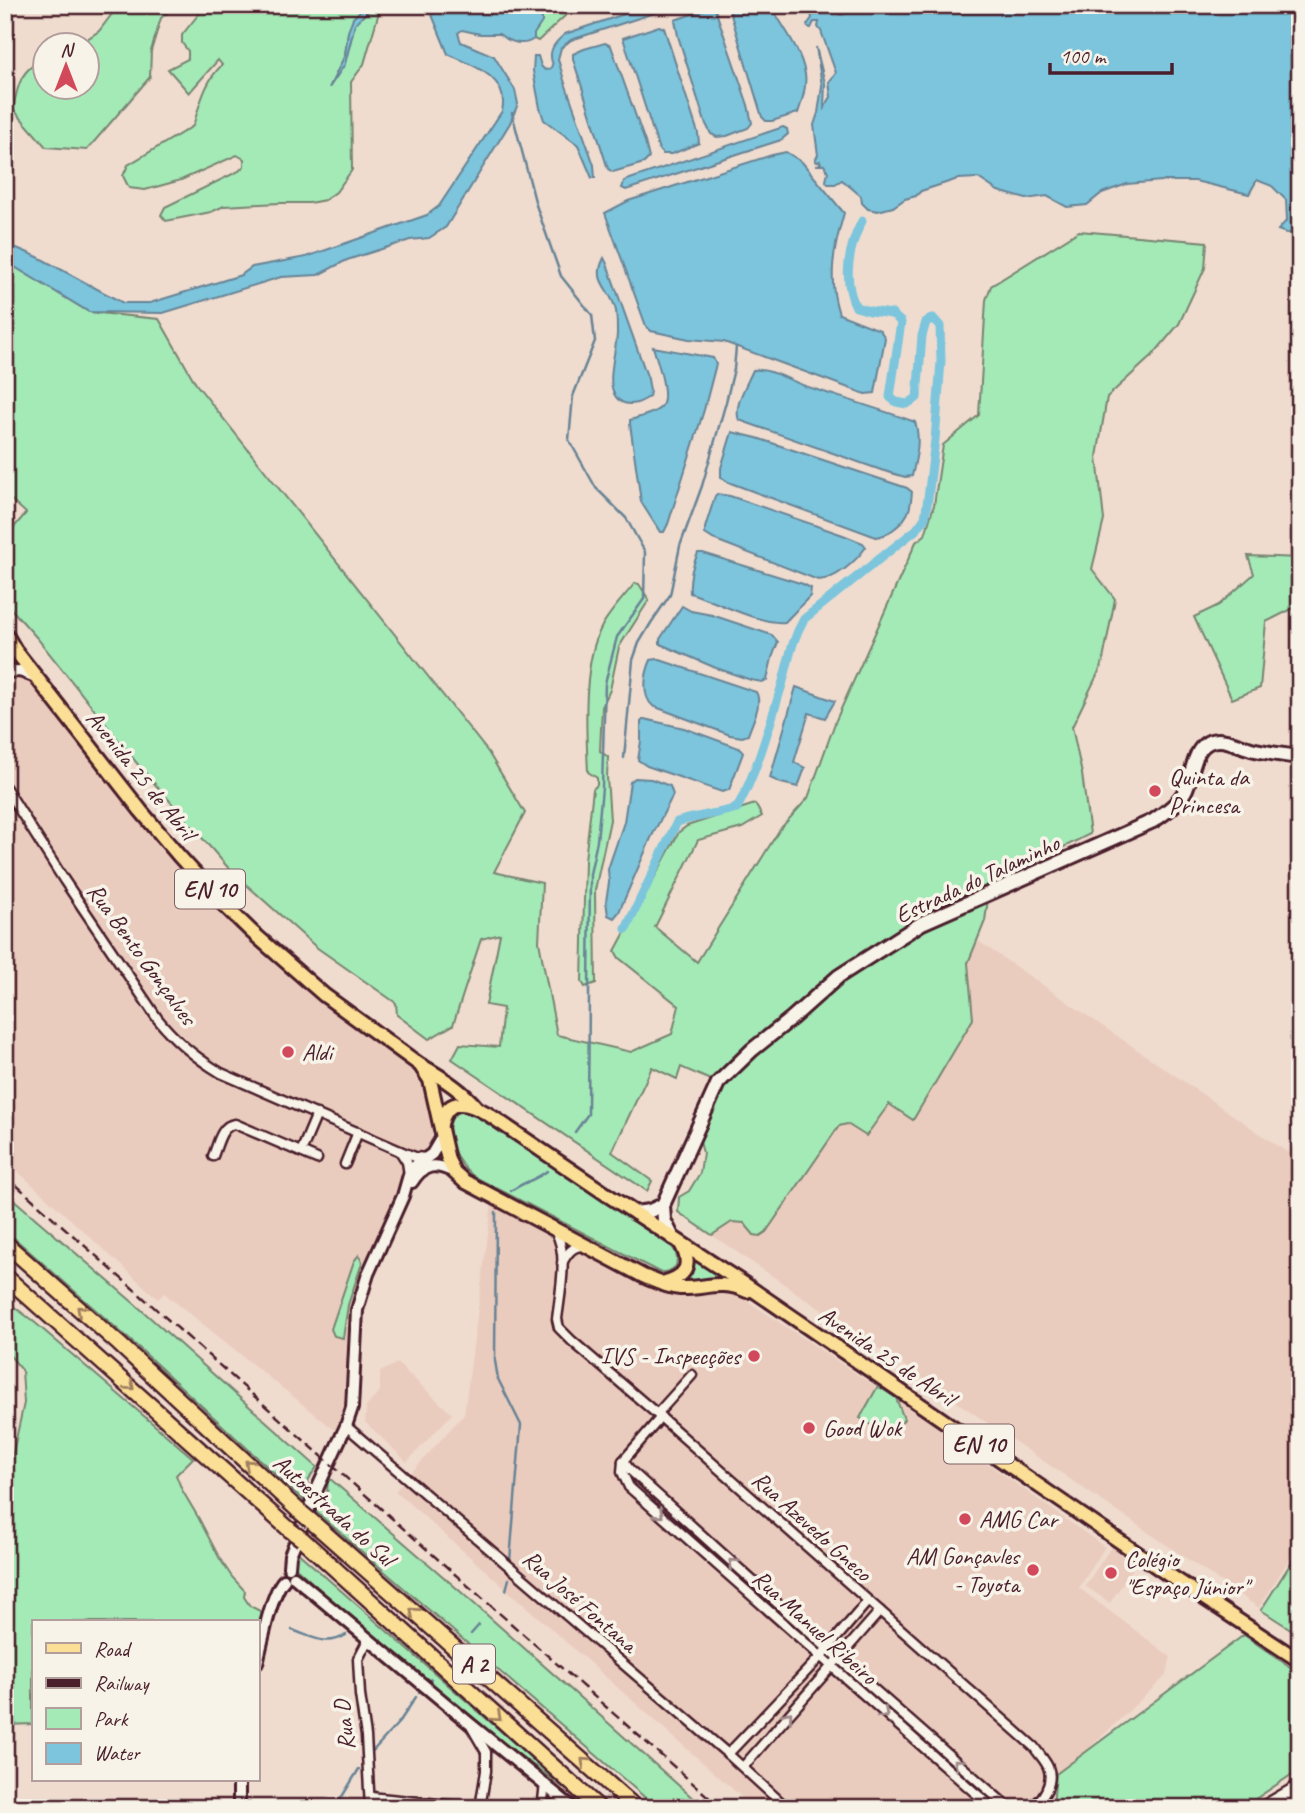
<svg xmlns="http://www.w3.org/2000/svg" width="1305" height="1813" viewBox="0 0 1305 1813" font-family="Caveat,sans-serif">
<style>
.built{fill:#eaccbe}
.green{fill:#a4eab7;stroke:#778471;stroke-width:2}
.water{fill:#7cc5dc;stroke:#688395;stroke-width:2}
.lines{fill:none;stroke-linecap:round;stroke-linejoin:round}
.stream{stroke:#688395;stroke-width:2.5}
.canal{stroke:#7cc5dc;stroke-width:9}
.minor-casing{stroke:#4a1f2b;stroke-width:13}
.tertiary-casing{stroke:#4a1f2b;stroke-width:16}
.secondary-casing{stroke:#4a1f2b;stroke-width:18}
.primary-casing{stroke:#4a1f2b;stroke-width:18}
.motorway-casing{stroke:#4a1f2b;stroke-width:19}
.minor{stroke:#f7f3e8;stroke-width:8}
.tertiary{stroke:#f7f3e8;stroke-width:10}
.secondary{stroke:#f7f3e8;stroke-width:12}
.primary{stroke:#fbdf96;stroke-width:12}
.motorway{stroke:#fbdf96;stroke-width:14}
.rail{stroke:#4a1f2b;stroke-width:2.5;stroke-dasharray:10 5;stroke-linecap:butt}
.motorway-bridge-casing{stroke:#4a1f2b;stroke-width:19;stroke-linecap:butt}
.motorway-bridge{stroke:#fbdf96;stroke-width:14}
.oneway{stroke:#a27f60}
.oneway2{stroke:#a0898a}
.poi-dot{fill:#d1495b;stroke:#f7f3e8;stroke-width:2.5}
.labels{text-anchor:middle;dominant-baseline:central;stroke-width:7;stroke-linejoin:round;paint-order:stroke}
.shield{fill:#f7f3e8;stroke:#7e5f64;stroke-width:2}
.shield-label{font-size:23px;font-weight:bold;fill:#4a1f2b}
.street-label{font-size:24px;fill:#4a1f2b;stroke:#f7f3e8}
.poi-label{font-size:24px;fill:#4a1f2b;stroke:#f7f3e8;text-anchor:start}
</style>
<rect width="100%" height="100%" fill="#efdccf"/>
<filter id="ink" filterUnits="userSpaceOnUse"><feTurbulence type="fractalNoise" baseFrequency=".0143" numOctaves="2"/><feDisplacementMap in="SourceGraphic" scale="14" xChannelSelector="R" yChannelSelector="G"/><feConvolveMatrix kernelMatrix="1 2 1 2 8 2 1 2 1" color-interpolation-filters="sRGB"/></filter>
<g filter="url(#ink)">
<g class="built">
<path d="M16,661L225,914L264,951L341,1017L419,1074L425,1087L431,1112L433,1131L431,1142L358,1297L355,1308L346,1408L340,1428L337,1432L164,1293L158,1299L5,1160V668Z"/>
<path d="M968,934L1300,1161V1542L1259,1608L678,1212Z"/>
<path d="M492,1203L664,1290L737,1294L932,1424L1105,1547L1079,1588L1171,1657L1166,1676L1026,1808H754L395,1491L464,1414Z"/>
<path d="M397,1363L452,1414L407,1462L365,1422L366,1407L380,1391V1372Z"/>
<path d="M1113,1544L1138,1561L1110,1603L1085,1586Z"/>
</g>
<g class="green">
<path d="M126,5H176L161,18L151,51L150,77L87,150L46,147L13,109C18,83 21,70 45,57L46,88H88V46L75,45L81,43L99,31L112,14L127,8Z"/>
<path d="M206,5H362L361,10L348,32L345,55L334,80L349,48L355,23L368,11L367,5H381L364,64L351,82L352,170L336,192L325,200L309,203H280L224,206L211,212L166,221L161,215L165,207L239,171L244,166V159L237,155L181,180L145,190L129,188L123,176L128,165L193,126C200,104 205,81 222,65L218,60L189,93L168,69L188,59V51L182,43V35Z"/>
<path d="M518,5H586L568,13L538,41L534,39Z"/>
<path d="M1079,231L1207,242L1205,268L1179,324L1153,355L1107,397L1097,457L1104,520L1092,569L1115,599L1102,665L1072,727L1082,774L1090,834L990,884L985,921L968,963L973,1019L913,1120L889,1104L866,1136L847,1124L839,1126L766,1232L760,1236L754,1235L744,1223L732,1222L712,1235L678,1212L679,1197L689,1191L700,1173L703,1153L699,1138L713,1081L681,1067L677,1079L652,1067L612,1152L652,1181L647,1191L452,1059L460,1044L499,1047L503,1008L486,1005L500,934L481,939L453,1025L429,1039L397,1015L396,1003L316,947L231,871L140,767L37,638L5,602V538L26,513L5,494V261L89,312L159,319L196,384L488,752L525,813L494,872L542,883L539,942L557,1035L631,1052L672,1034L679,1006L619,958L615,951L679,832L687,826L755,804L762,816L742,828L698,840L655,927L697,962L780,829L808,798L836,720L916,542L925,535L934,505L943,445L979,415L986,300L991,286Z"/>
<path d="M1248,556L1300,558V605L1266,622L1260,688L1232,699L1194,617L1219,605L1254,574Z"/>
<path d="M635,583L639,584L649,600L619,647L610,690L602,707L600,751L608,757L607,777L610,820L595,890L596,983L585,987L582,982L585,860L593,789L597,785V778L588,772C586,731 582,663 602,626C610,611 624,597 635,583Z"/>
<path d="M467,1110L672,1247C677,1252 678,1258 676,1266C671,1271 666,1273 659,1272L473,1176C468,1171 462,1166 458,1159C449,1143 441,1112 467,1110Z"/>
<path d="M5,1192L136,1305L317,1467C310,1476 304,1488 303,1500L139,1348L5,1230Z"/>
<path d="M690,1254L731,1280L680,1284L686,1278Z"/>
<path d="M359,1255L362,1263L348,1305L343,1338L334,1336L331,1329L354,1261Z"/>
<path d="M5,1300L33,1321L193,1458L176,1475L182,1490L198,1517L220,1559L232,1577L245,1591L244,1597L250,1606L262,1612L257,1630V1622H33V1724L5,1725V1489L24,1403L22,1370L5,1350Z"/>
<path d="M878,1386L896,1398L904,1419L891,1437L860,1418Z"/>
<path d="M328,1477L461,1592L704,1808H657L315,1511L327,1495Z"/>
<path d="M1300,1549V1635L1261,1610Z"/>
<path d="M296,1551L572,1794L485,1729L378,1642L294,1566Z"/>
<path d="M1244,1635L1300,1674V1769L1242,1808H1050L1053,1805L1056,1774Z"/>
</g>
<g class="water">
<path d="M362,5H367L368,11L355,24L345,64L329,88L345,55L348,32L353,18L361,10Z"/>
<path d="M428,5H553L542,16V22L534,34V39C523,47 509,42 499,34H480L462,30L458,33L461,42L494,56L515,90L518,104L510,123L446,227L429,238L410,240L347,260L318,275L281,277L163,313L89,312L5,261V243L38,257L123,303H150L241,275L252,267L306,257L427,215L439,206L502,111C510,77 472,65 448,54Z"/>
<path d="M651,5H679L571,40L561,48L558,59L564,80L594,165L595,178H592L578,145L544,120L540,108L533,71L534,56H538L541,66L545,70L551,68C554,57 552,68 551,57C550,47 558,40 565,34Z"/>
<path d="M728,5H770L772,8C784,28 801,50 805,74C807,86 802,101 798,113L772,121H766L762,117Z"/>
<path d="M809,5H814V12L816,13H818L817,9L819,8L821,9L825,5H829L832,11L841,15L848,13V11L852,8L860,7L861,5H1300V234L1286,233L1278,230L1287,220L1286,200L1272,186L1257,180L1249,194L1195,181H1162L1127,184L1102,193L1087,205L1067,207L1047,196L1026,199L998,191L978,178L958,179L921,191L916,196L905,199L893,207L878,211L868,209L862,203L861,196L842,180L835,184H828L826,181L828,172L824,165H818L821,163L820,161L817,162L815,160L818,155L814,125L818,113L822,86L816,47L825,83L824,108L831,97L829,82L836,73L821,31L818,27L819,22H814L811,28L808,27L807,25L812,18Z"/>
<path d="M709,8L715,9L748,105L752,123L748,128L727,136L717,137L711,134L705,122L678,36L675,20Z"/>
<path d="M659,26L664,28L698,133L699,143L672,154H663L659,150L623,38Z"/>
<path d="M605,43L611,46L645,142L649,158L644,163L613,172L608,169L573,59V54L584,49Z"/>
<path d="M783,127L787,129L788,134L781,140L626,190L622,188L624,181Z"/>
<path d="M786,152L802,162L844,213C834,247 827,279 839,314L880,330L885,338L875,393L865,394L724,342L689,339L651,331L646,326L605,213L628,201L772,155Z"/>
<path d="M604,258L607,264L648,379L650,391L649,397C641,402 633,406 624,403C600,394 617,351 617,333C617,326 617,318 616,311C611,287 591,283 604,258Z"/>
<path d="M653,347L713,358L716,364L704,410L668,524L664,532H660L641,502L630,424V420C639,417 655,414 661,407C670,396 657,360 653,347Z"/>
<path d="M753,370C771,368 788,380 805,386C842,398 879,409 915,422C921,439 916,459 912,476L905,477L881,470L739,420C733,406 747,384 753,370Z"/>
<path d="M732,432L757,438L907,488L912,492C911,500 911,510 906,516C901,525 887,536 876,537L728,482L721,477V468Z"/>
<path d="M717,494L730,496L843,535L863,543L866,547C856,561 836,580 818,580L713,539L705,534V528L715,496Z"/>
<path d="M698,553H703L803,584L811,588L810,596L785,622C760,625 716,601 690,593C689,579 692,566 698,553Z"/>
<path d="M682,606L691,611L712,615L772,635L778,642L772,658L767,680L762,682L751,680L716,668L660,644V639Z"/>
<path d="M657,659L756,692C763,704 752,722 748,735L742,737L730,735L653,706C641,696 645,673 651,660Z"/>
<path d="M796,687L835,701L825,718L809,713L794,762L805,768L798,787L781,783L770,778Z"/>
<path d="M644,719L684,728L739,748L743,753L729,790L722,792L647,766L638,760L641,741V722Z"/>
<path d="M635,778L651,779L670,786L673,795L651,838L619,912L614,918L608,915L606,901L609,883L608,869L624,822L630,782Z"/>
</g>
<g class="lines">
<g class="stream">
<path d="M5,7L6,5"/>
<path d="M512,113L536,205L561,276L592,315L595,341L573,396L569,440L596,488L626,518L645,552L644,599L617,637L605,683L602,788L597,841L590,874L588,1114L575,1132"/>
<path d="M624,758L633,660L639,643L651,623L670,595L680,546L702,486L726,402L734,369L736,347"/>
<path d="M511,1191C523,1182 536,1180 547,1171"/>
<path d="M496,1212L495,1361L498,1379L521,1425L510,1561"/>
<path d="M506,1590L509,1579"/>
<path d="M359,1627L362,1626L428,1681L431,1679"/>
<path d="M292,1630C313,1637 326,1647 346,1635"/>
<path d="M471,1634L479,1625"/>
<path d="M419,1692L420,1690"/>
<path d="M370,1754L400,1721L416,1697"/>
<path d="M335,1808L359,1769"/>
</g>
<path class="canal" d="M626,929L677,822C697,816 717,814 737,808C758,770 769,726 782,685C789,660 791,642 804,619L917,529L925,518L928,498L935,440L941,361L940,326L933,318L926,322L922,336L917,398L907,404L896,402L890,397L901,322L892,314L870,311L856,307C842,280 849,246 862,221"/>
<defs>
<g id="minor">
<path d="M5,787L64,880L157,1018C175,1041 196,1058 221,1073L400,1151"/>
<path d="M301,1152L317,1114"/>
<path d="M213,1156C218,1144 221,1125 235,1124L317,1159"/>
<path d="M345,1164L358,1132"/>
<path d="M409,1175L407,1162L400,1151L415,1157L427,1158"/>
<path d="M555,1231C569,1252 560,1294 557,1319L559,1328L572,1341L657,1414L1034,1747C1038,1753 1045,1760 1048,1767C1054,1783 1043,1800 1030,1808"/>
<path d="M562,1263C567,1254 572,1246 583,1246"/>
<path d="M657,1414L692,1375"/>
<path d="M346,1426L728,1754L787,1808"/>
<path d="M623,1461L622,1472L629,1487L973,1791L990,1805L1002,1808"/>
<path d="M623,1461L630,1470L827,1648L1009,1808"/>
<path d="M623,1461L661,1417"/>
<path d="M368,1640L358,1659L360,1695L366,1736L370,1808"/>
<path d="M472,1728L486,1752V1771L480,1808"/>
<path d="M728,1754L820,1657L868,1601"/>
<path d="M743,1767L880,1611"/>
<path d="M370,1797L478,1808"/>
<path d="M542,1808L545,1784"/>
<path d="M1259,1808L1300,1784"/>
<path d="M1273,1808L1300,1792"/>
</g>
<g id="tertiary">
<path d="M5,672L20,671L36,677"/>
<path d="M412,1182C424,1163 436,1163 454,1172"/>
<path d="M289,1567L290,1555L318,1487L346,1426L352,1408L357,1310L368,1274L403,1196L409,1175L415,1166L432,1154L442,1137"/>
<path d="M294,1577L469,1723L573,1808"/>
<path d="M257,1663C262,1643 271,1593 284,1580"/>
<path d="M239,1780V1808"/>
</g>
<g id="secondary">
<path d="M635,1213L650,1211L663,1205"/>
<path d="M673,1238L664,1220L663,1205L718,1083L752,1050L792,1018L839,976L922,923L1153,821C1165,813 1178,804 1185,791C1194,774 1192,740 1219,740C1229,740 1241,746 1251,749C1267,753 1283,755 1300,757"/>
</g>
<g id="primary">
<path d="M5,633L15,650L141,811L179,856L221,902L252,932L324,995L420,1065C440,1076 461,1089 476,1107"/>
<path d="M422,1068L430,1080L448,1160L454,1172L464,1181L643,1276C655,1281 667,1287 680,1288C706,1289 720,1279 747,1291"/>
<path d="M441,1124C448,1095 469,1103 488,1114L609,1196L743,1283L1169,1575L1300,1661"/>
<path d="M662,1283C686,1277 693,1266 681,1244"/>
</g>
<g id="motorway">
<path d="M5,1243L119,1344L299,1511"/>
<path d="M5,1276L290,1530"/>
<path d="M311,1521L636,1808"/>
<path d="M302,1539L599,1808"/>
</g>
</defs>
<use href="#minor" class="minor-casing"/>
<use href="#tertiary" class="tertiary-casing"/>
<use href="#secondary" class="secondary-casing"/>
<use href="#primary" class="primary-casing"/>
<use href="#motorway" class="motorway-casing"/>
<use href="#minor" class="minor"/>
<use href="#tertiary" class="tertiary"/>
<use href="#secondary" class="secondary"/>
<use href="#primary" class="primary"/>
<use href="#motorway" class="motorway"/>
<path class="rail" d="M5,1175L449,1569L721,1808"/>
<defs>
<g id="motorway-bridge">
<path d="M299,1511L311,1521"/>
<path d="M290,1530L302,1539"/>
</g>
</defs>
<use href="#motorway-bridge" class="motorway-bridge-casing"/>
<use href="#motorway-bridge" class="motorway-bridge"/>
</g>
<defs><path id="oneway-chevron" d="M-2-3.5L2.5 0L-2 3.5" fill="none" stroke-width="1.6" stroke-linecap="round" stroke-linejoin="round" transform="scale(1.75)"/></defs>
<g class="oneway">
<use href="#oneway-chevron" transform="translate(81 1310) rotate(-138)"/>
<use href="#oneway-chevron" transform="translate(130 1386) rotate(42)"/>
<use href="#oneway-chevron" transform="translate(249 1464) rotate(-137)"/>
<use href="#oneway-chevron" transform="translate(414 1612) rotate(-139)"/>
<use href="#oneway-chevron" transform="translate(497 1717) rotate(42)"/>
<use href="#oneway-chevron" transform="translate(585 1762) rotate(-138)"/>
</g>
<g class="oneway2">
<use href="#oneway-chevron" transform="translate(659 1514) rotate(42)"/>
<use href="#oneway-chevron" transform="translate(733 1563) rotate(-138)"/>
<use href="#oneway-chevron" transform="translate(884 1714) rotate(41)"/>
<use href="#oneway-chevron" transform="translate(788 1716) rotate(-49)"/>
<use href="#oneway-chevron" transform="translate(958 1763) rotate(-139)"/>
</g>
</g>
<g class="poi-dot">
<circle cx="1155" cy="791" r="7"/>
<circle cx="288" cy="1052" r="7"/>
<circle cx="754" cy="1356" r="7"/>
<circle cx="809" cy="1428" r="7"/>
<circle cx="965" cy="1519" r="7"/>
<circle cx="1033" cy="1570" r="7"/>
<circle cx="1111" cy="1573" r="7"/>
</g>
<g class="labels">
<g class="shield">
<rect x="175" y="869.5" width="70" height="39" rx="5"/>
<rect x="944" y="1424.5" width="70" height="39" rx="5"/>
<rect x="453" y="1644.5" width="42" height="39" rx="5"/>
</g>
<g class="shield-label">
<text x="210" y="889">EN 10</text>
<text x="979" y="1444">EN 10</text>
<text x="474" y="1664">A 2</text>
</g>
<g class="street-label">
<text transform="translate(141 775) rotate(51)">Avenida 25 de Abril</text>
<text transform="translate(977 879) rotate(-25)">Estrada do Talaminho</text>
<text transform="translate(142 954) rotate(54)">Rua Bento Gonçalves</text>
<text transform="translate(887 1356) rotate(34)">Avenida 25 de Abril</text>
<text transform="translate(334 1510) rotate(42)">Autoestrada do Sul</text>
<text transform="translate(812 1526) rotate(42)">Rua Azevedo Gneco</text>
<text transform="translate(580 1601) rotate(41)">Rua José Fontana</text>
<text transform="translate(815 1627) rotate(42)">Rua Manuel Ribeiro</text>
<text transform="translate(344 1725) rotate(-96)">Rua D</text>
</g>
<g class="poi-label">
<text x="1169" y="777">Quinta da<tspan x="1169" dy="28">Princesa</tspan></text>
<text x="302" y="1052">Aldi</text>
<text x="740" y="1356" text-anchor="end">IVS - Inspecções</text>
<text x="823" y="1428">Good Wok</text>
<text x="979" y="1519">AMG Car</text>
<text x="1019" y="1556" text-anchor="end">AM Gonçavles<tspan x="1019" dy="28">- Toyota</tspan></text>
<text x="1125" y="1559">Colégio<tspan x="1125" dy="28">"Espaço Júnior"</tspan></text>
</g>
</g>
<rect width="1305" height="1813" fill="none" stroke="#f7f3e8" stroke-width="28"/>
<rect x="14" y="14" width="1277" height="1785" fill="none" stroke="#4a1f2b" stroke-width="2.5" filter="url(#ink)"/>
<rect x="32" y="1620" width="228" height="161" fill="#f7f3e8" stroke="#b29e9c" stroke-width="2"/>
<rect x="46" y="1643" width="35" height="10" fill="#fbdf96" stroke="#b29e9c" stroke-width="2"/>
<text x="94" y="1656" font-size="21" fill="#4a1f2b">Road</text>
<rect x="46" y="1678" width="35" height="10" fill="#4a1f2b" stroke="#b29e9c" stroke-width="2"/>
<text x="94" y="1690" font-size="21" fill="#4a1f2b">Railway</text>
<rect x="46" y="1708" width="35" height="21" fill="#a4eab7" stroke="#b29e9c" stroke-width="2"/>
<text x="94" y="1726" font-size="21" fill="#4a1f2b">Park</text>
<rect x="46" y="1743" width="35" height="21" fill="#7cc5dc" stroke="#b29e9c" stroke-width="2"/>
<text x="94" y="1760" font-size="21" fill="#4a1f2b">Water</text>
<g transform="translate(66 66)"><circle r="33" fill="#f7f3e8" stroke="#b29e9c" stroke-width="2"/>
<path d="M0-5L12 26L0 18L-12 26Z" fill="#d1495b"/>
<text y="-10" font-size="19" font-weight="bold" text-anchor="middle" fill="#4a1f2b">N</text>
</g>
<path d="M1050 63v10h122v-10" fill="none" stroke="#4a1f2b" stroke-width="3.5"/>
<text x="1060" y="63" font-size="21" fill="#4a1f2b" stroke="#f7f3e8" stroke-width="5" paint-order="stroke">100 m</text>
</svg>
